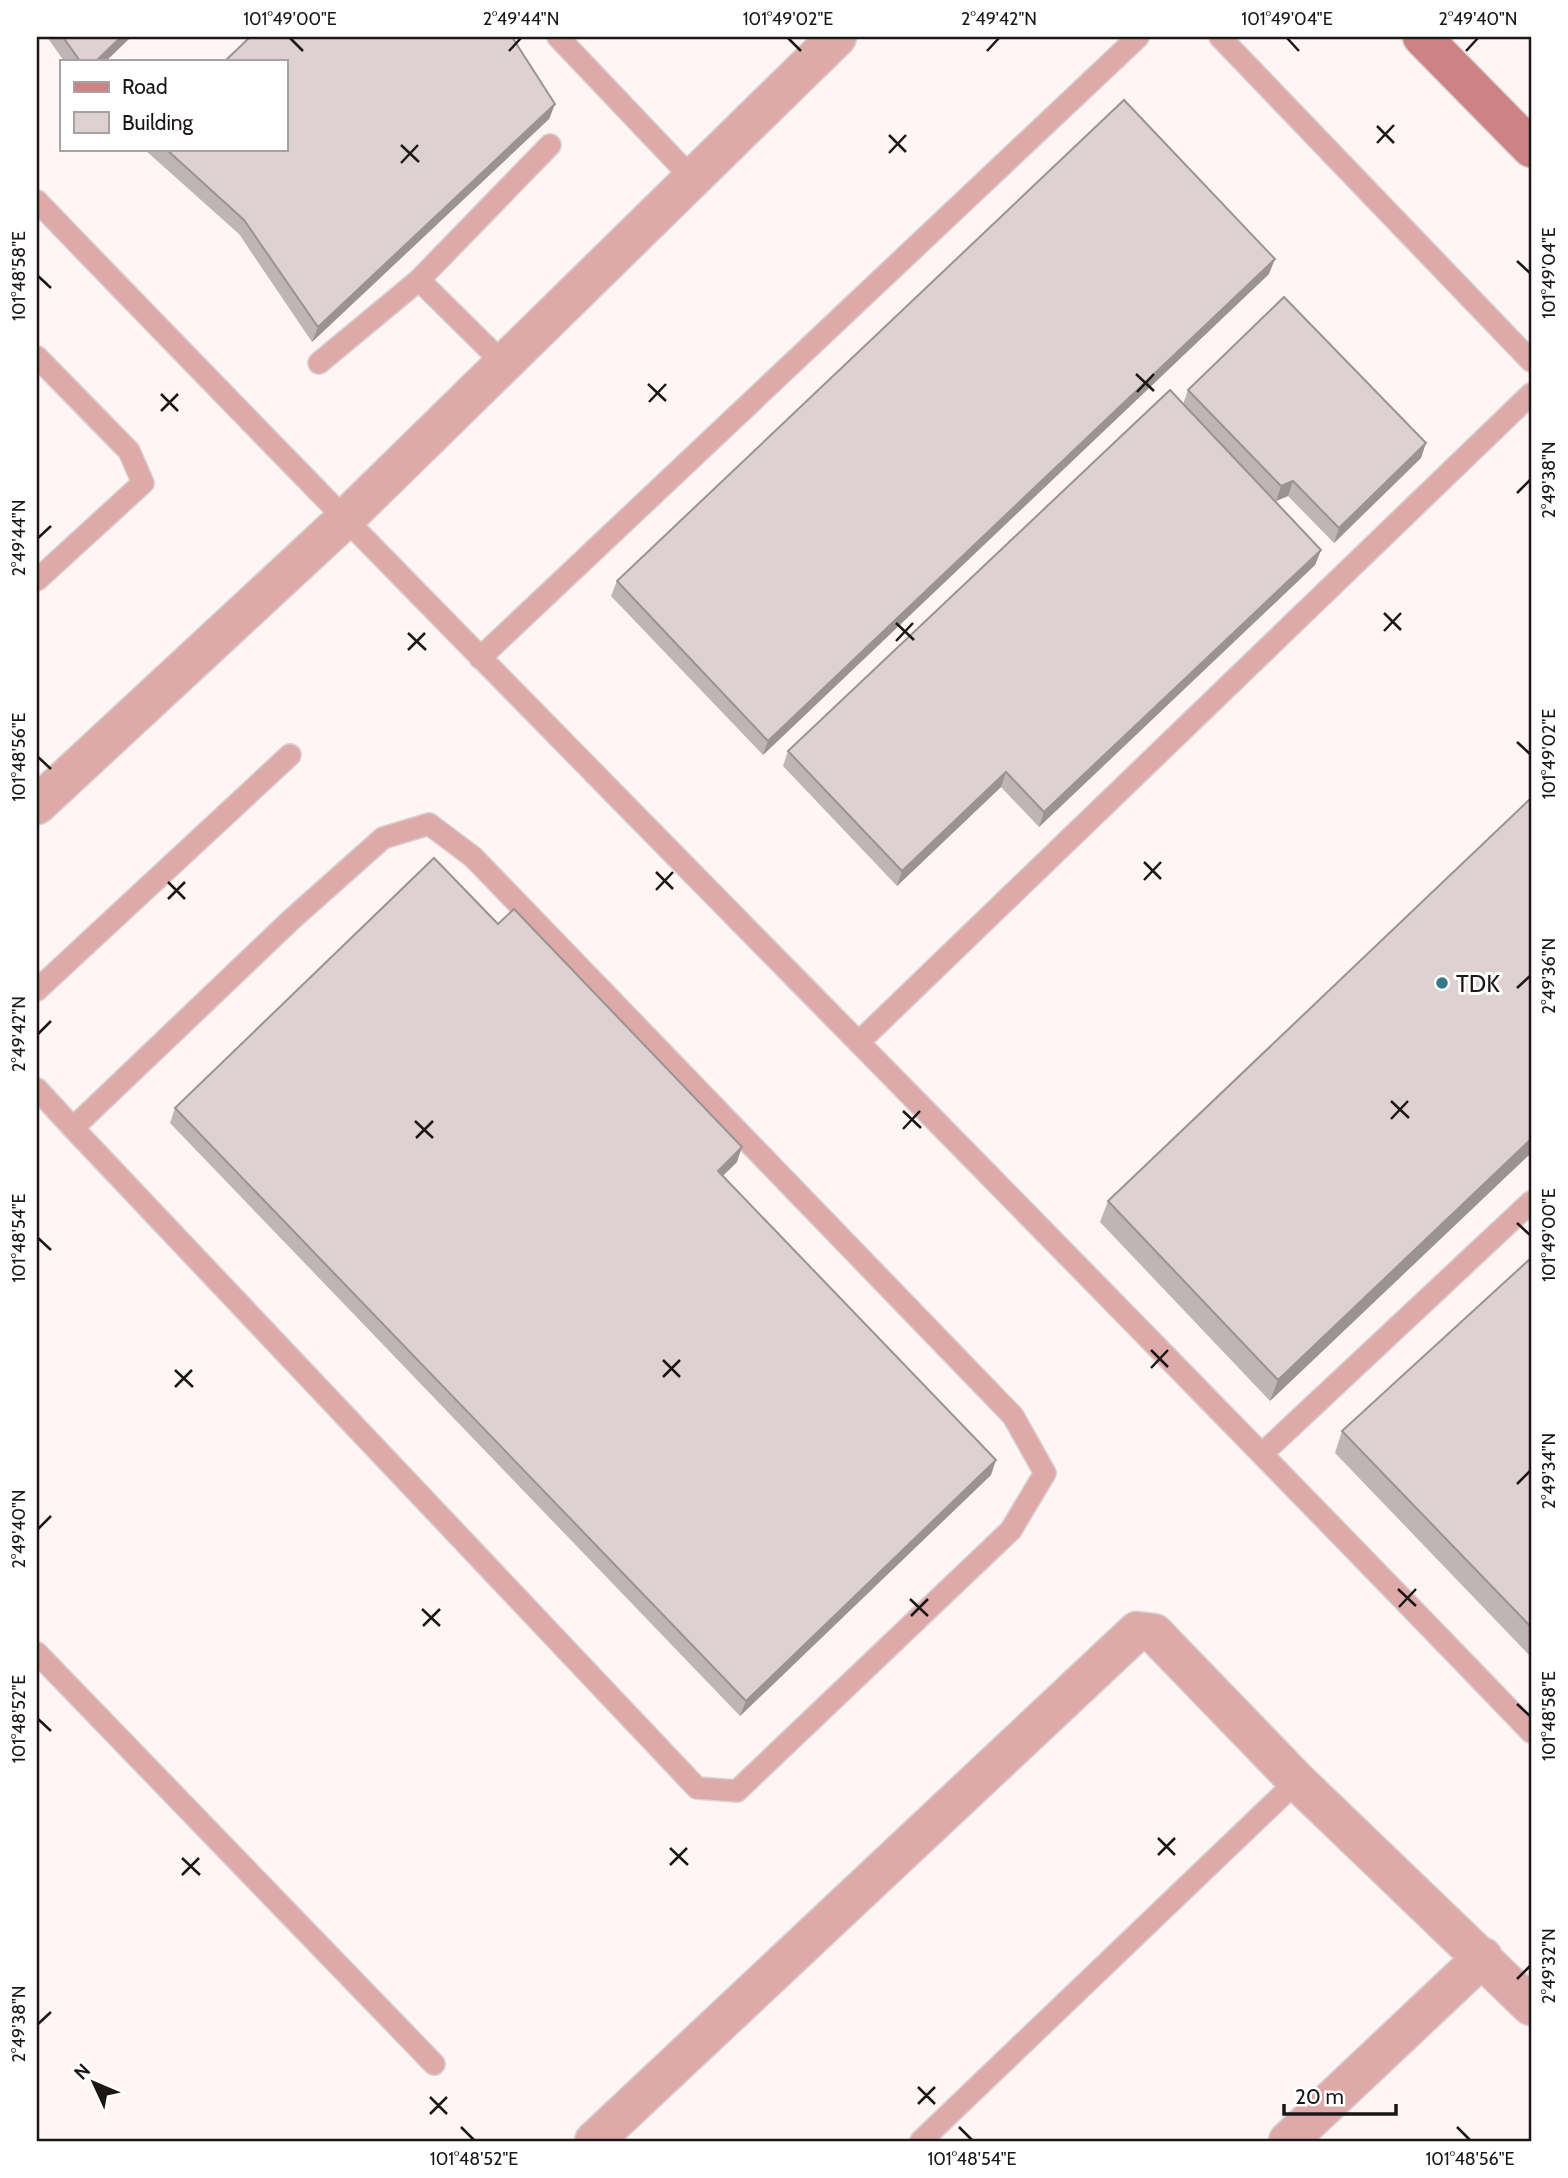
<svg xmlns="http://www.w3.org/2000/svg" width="1568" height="2178" font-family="Cabin,sans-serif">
	<rect width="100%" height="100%" fill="#fef5f4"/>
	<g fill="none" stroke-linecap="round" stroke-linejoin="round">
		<g stroke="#dad1d1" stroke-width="24">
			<path id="lane" d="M558,37L691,177
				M1220,37L1531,361
				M37,201C531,715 1037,1218 1531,1732
				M419,280L503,363
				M37,357L129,451L143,483L37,580
				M319,363L419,280L550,145
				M480,658L1138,37
				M37,990L290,755
				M859,1042L1531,394
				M37,1089L73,1128L697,1788L737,1791L1011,1530L1045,1473L1013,1416L473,857L429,824L383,838L292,919L73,1128
				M1263,1453L1531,1202
				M37,1653L434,2064
				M921,2141L1297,1781"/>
		</g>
		<g stroke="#dad1d1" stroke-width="41">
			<path id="street" d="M37,805L344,520L837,37
				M594,2141L1137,1631L1154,1633L1297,1781L1531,2006
				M1288,2141L1483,1957"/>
		</g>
		<g stroke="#dad1d1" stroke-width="41">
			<path id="secondary" d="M1422,37L1531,148"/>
		</g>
		<use href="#lane" stroke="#ddaaa9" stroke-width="21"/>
		<use href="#street" stroke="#ddaaa9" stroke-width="38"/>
		<use href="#secondary" stroke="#cd8383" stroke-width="38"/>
	</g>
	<path fill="#beb5b4" d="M47,37H131L106,61H64Z
		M555,104L549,119L312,342L239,234L145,150V149H285Z
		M1269,274L763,755L611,596L617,581Z
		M1188,390L1421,458L1334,543L1288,496L1276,501L1201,423L1321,550L1315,565L1039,827L1001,787L897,886L783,766L788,751L1183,404Z
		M1531,798V1153L1270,1401L1100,1222L1108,1201Z
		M498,924L737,1162L723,1176L991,1475L740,1716L170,1123L175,1108Z
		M1531,1258V1657L1335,1453L1342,1431Z"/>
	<path fill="#9b9392" d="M121,37H131L106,61H96Z
		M555,104L549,119L312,342L318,327Z
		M1275,259L1269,274L763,755L768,741Z
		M1426,443L1421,458L1334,543L1339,528Z
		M1293,481L1288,496L1276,501L1281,486Z
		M1321,550L1315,565L1039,827L1044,812Z
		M1006,772L1001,787L897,886L902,871Z
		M1531,1139V1153L1270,1401L1278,1380Z
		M742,1147L737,1162L713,1185L718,1171Z
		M996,1460L991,1475L740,1716L746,1701Z"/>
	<path fill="#ddd2d1" stroke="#9b9392" stroke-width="2" d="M63,37H121L96,61H80Z
		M250,37H512L555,104L318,327L244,220L166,149H285V61H225Z
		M1124,100L1275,259L768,741L617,581Z
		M1284,297L1426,443L1339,528L1293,481L1281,486L1188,390Z
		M1170,390L1321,550L1044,812L1006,772L902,871L788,751Z
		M1531,798V1139L1278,1380L1108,1201Z
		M434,858L498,924L514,909L742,1147L718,1171L996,1460L746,1701L175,1108Z
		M1531,1258V1627L1342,1431Z"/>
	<path fill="none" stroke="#1b1717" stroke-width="2.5" d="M290,38L303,51M788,38L801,51M1287,38L1299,51M509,51L521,38M987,51L999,38M1466,51L1478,38M1377,126L1394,143M889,135L906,152M1377,143L1394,125M401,145L419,162M889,153L906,135M401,163L418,145M1517,261L1530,273M38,276L51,288M1136,374L1154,391M648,384L666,401M1137,392L1154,374M161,394L178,411M649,402L666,384M161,411L178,394M1517,493L1530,480M38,538L51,526M1384,613L1401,630M896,623L914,640M1384,631L1401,613M408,633L426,650M896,641L913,623M408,650L425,633M1517,742L1530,754M38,757L51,769M1144,862L1161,879M656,872L673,889M1144,880L1161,862M168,882L185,899M656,890L673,872M168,899L185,882M1517,988L1530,976M38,1034L51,1021M1391,1101L1409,1118M903,1111L921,1128M1391,1119L1408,1101M415,1121L433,1138M903,1129L920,1111M416,1138L433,1121M1517,1223L1530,1235M38,1238L51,1250M1151,1350L1168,1367M663,1360L680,1377M1151,1368L1168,1350M175,1370L193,1387M663,1377L680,1360M175,1387L192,1370M1517,1484L1530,1471M38,1529L51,1516M1398,1589L1416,1606M910,1599L928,1616M1399,1607L1416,1589M422,1609L440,1626M911,1616L928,1599M423,1626L440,1609M1517,1704L1530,1716M38,1719L51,1731M1158,1838L1175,1855M670,1848L688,1865M1158,1855L1175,1838M182,1858L200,1875M670,1865L687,1848M182,1875L199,1858M1517,1979L1530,1966M38,2024L51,2012M918,2087L935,2104M430,2097L447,2114M918,2104L935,2087M430,2114L447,2097M461,2127L474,2140M959,2127L972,2140M1457,2127L1470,2140"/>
	<circle fill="#357988" stroke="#fff" stroke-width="2.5" cx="1442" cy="983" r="7"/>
	<g text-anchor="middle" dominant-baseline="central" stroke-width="6" stroke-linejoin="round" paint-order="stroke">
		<g font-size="24" fill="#1b1717" stroke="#fff" text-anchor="start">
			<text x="1456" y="983">TDK</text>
		</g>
	</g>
	<rect width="1568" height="2178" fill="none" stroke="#ffffff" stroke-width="77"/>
	<rect x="60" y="60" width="228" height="91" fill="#ffffff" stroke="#a4a2a2" stroke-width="2"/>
	<rect x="74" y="82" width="35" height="10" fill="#cd8383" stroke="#a4a2a2" stroke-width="2"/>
	<text x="122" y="94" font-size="21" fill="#1b1717">Road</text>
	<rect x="74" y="112" width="35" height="21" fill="#ddd2d1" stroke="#a4a2a2" stroke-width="2"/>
	<text x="122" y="130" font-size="21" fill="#1b1717">Building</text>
	<g transform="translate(94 2083) rotate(314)" stroke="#ffffff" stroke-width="5" paint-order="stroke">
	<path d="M0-5L12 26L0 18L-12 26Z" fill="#1b1717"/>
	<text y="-10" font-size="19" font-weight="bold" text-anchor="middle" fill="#1b1717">N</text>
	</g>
	<path d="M1284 2104v10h112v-10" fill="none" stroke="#1b1717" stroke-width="3.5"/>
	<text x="1295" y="2104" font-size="21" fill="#1b1717" stroke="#ffffff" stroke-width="5" paint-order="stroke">20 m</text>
	<rect x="38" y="38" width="1492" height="2102" fill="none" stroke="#1b1717" stroke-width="2.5"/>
	<g font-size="18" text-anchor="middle" fill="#1b1717">
		<text x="290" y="25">101°49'00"E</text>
		<text x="521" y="25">2°49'44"N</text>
		<text x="788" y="25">101°49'02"E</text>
		<text x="999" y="25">2°49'42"N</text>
		<text x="1287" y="25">101°49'04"E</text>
		<text x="1478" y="25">2°49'40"N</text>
		<text transform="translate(1549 273) rotate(-90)" y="6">101°49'04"E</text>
		<text transform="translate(19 276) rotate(-90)" y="6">101°48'58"E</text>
		<text transform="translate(1549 480) rotate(-90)" y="6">2°49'38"N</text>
		<text transform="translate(19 538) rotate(-90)" y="6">2°49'44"N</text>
		<text transform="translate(1549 754) rotate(-90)" y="6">101°49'02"E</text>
		<text transform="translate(19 757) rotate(-90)" y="6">101°48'56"E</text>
		<text transform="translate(1549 976) rotate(-90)" y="6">2°49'36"N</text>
		<text transform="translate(19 1034) rotate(-90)" y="6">2°49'42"N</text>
		<text transform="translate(1549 1235) rotate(-90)" y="6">101°49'00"E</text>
		<text transform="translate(19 1238) rotate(-90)" y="6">101°48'54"E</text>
		<text transform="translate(1549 1471) rotate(-90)" y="6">2°49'34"N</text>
		<text transform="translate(19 1529) rotate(-90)" y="6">2°49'40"N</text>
		<text transform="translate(1549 1716) rotate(-90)" y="6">101°48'58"E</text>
		<text transform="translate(19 1719) rotate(-90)" y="6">101°48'52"E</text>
		<text transform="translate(1549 1966) rotate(-90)" y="6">2°49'32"N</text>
		<text transform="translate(19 2024) rotate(-90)" y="6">2°49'38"N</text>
		<text x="474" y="2165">101°48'52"E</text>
		<text x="972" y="2165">101°48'54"E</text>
		<text x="1470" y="2165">101°48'56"E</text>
	</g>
</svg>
